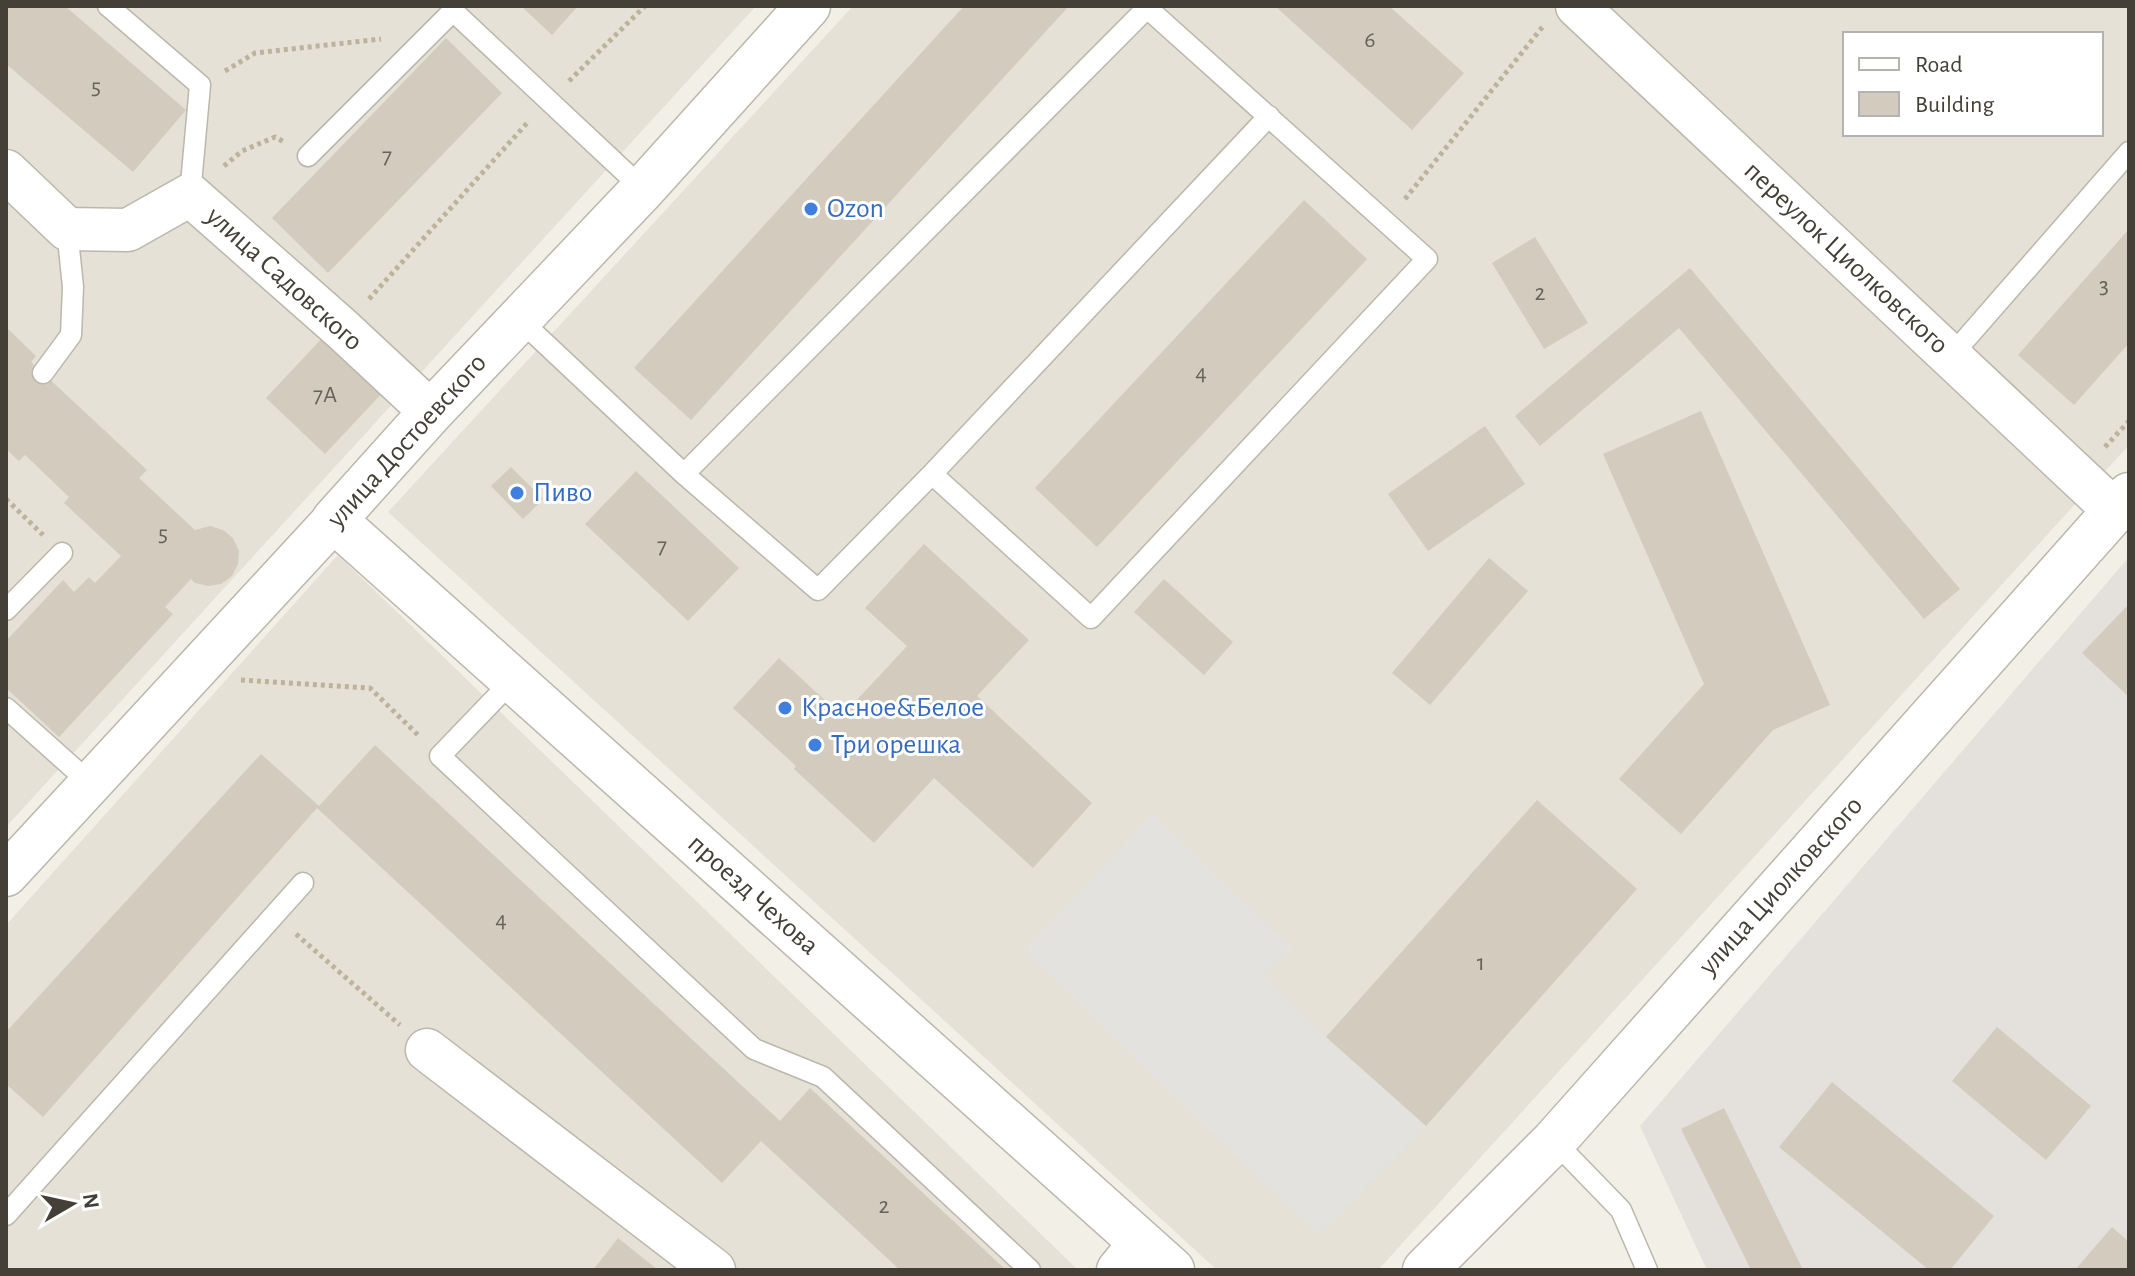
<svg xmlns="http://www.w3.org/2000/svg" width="2135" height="1276" font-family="'Alegreya Sans',sans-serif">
	<rect width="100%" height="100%" fill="#f2efe7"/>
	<path fill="#e5e1d6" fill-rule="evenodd" d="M6,6H756L6,827Z
		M853,6H2129V445L1378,1270H1217L388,512ZM1845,34H2101V134H1845Z
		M338,555L1078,1270H6V925Z"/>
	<path fill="#e4e1dc" d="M2129,557V1270H1707L1640,1126Z"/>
	<path fill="#e3e2df" d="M1152,814L1293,948L1265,976L1326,1037L1426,1126L1318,1235L1024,951Z"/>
	<path fill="#d2cbbe" d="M6,6H65L186,110L133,172L6,64Z
		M521,6H578L552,35Z
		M964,6H1069L691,420L634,368Z
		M1275,6H1389L1464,73L1412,130Z
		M446,38L502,93L328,273L272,218Z
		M1304,200L1367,259L1097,547L1035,488Z
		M2129,229V343L2074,405L2018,355Z
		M1535,237L1588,323L1544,349L1492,263Z
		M1690,268L1960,589L1924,619L1679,328L1540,446L1515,416Z
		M6,327L36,356L31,362L147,470L139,478L195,530L210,526L223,530L233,538L239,551L238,564L232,576L221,584L208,586L195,583L191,579L165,607L173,614L59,737L6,688V662L8,659L6,657V641L63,580L74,592L89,577L95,583L121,556L64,503L69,497L25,455L19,461L6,449Z
		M325,335L384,391L325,454L266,398Z
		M1701,411L1830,705L1773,730L1681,834L1619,779L1704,684L1603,454Z
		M1485,426L1525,484L1428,551L1388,494Z
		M511,467L543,499L523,519L491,486Z
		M636,471L739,568L688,621L585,524Z
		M924,544L1029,640L977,696L1092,803L1033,868L934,778L874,843L794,769L796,766L733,708L779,658L842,716L907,646L865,608Z
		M1489,558L1528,591L1430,705L1392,673Z
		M1164,579L1233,642L1204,675L1134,612Z
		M2129,604V697L2082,653Z
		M375,745L780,1121L810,1088L1006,1270H900L761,1141L722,1183L317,808L43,1117L6,1084V1032L261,754L319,806Z
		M1537,800L1637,889L1426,1126L1326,1037Z
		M1997,1027L2091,1106L2046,1160L1952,1081Z
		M1832,1082L1994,1216L1950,1270H1929L1779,1147Z
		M1724,1108L1803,1270H1751L1681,1129Z
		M2112,1227L2129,1242V1270H2075Z
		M618,1238L658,1270H593Z"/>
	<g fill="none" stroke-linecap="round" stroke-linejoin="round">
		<g stroke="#bcb7ab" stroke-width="23">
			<path id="service" d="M108,6L200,85L190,195
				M308,156L453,11L643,189
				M519,319L684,474L818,590L932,474L1269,116
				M1951,356L2129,152
				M43,373L71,335L73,287L67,229
				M684,474L1147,8
				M932,474L1091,618L1427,259L1145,6
				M6,610L62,553
				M512,681L440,756L754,1049L823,1077L1030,1270
				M6,708L90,783
				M1554,1141L1621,1210L1647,1270
				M6,1215L303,883"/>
		</g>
		<g stroke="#bcb7ab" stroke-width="45">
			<path id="minor" d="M1577,6L2115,511
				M6,171L67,229L128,230L190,195L342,329L431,412
				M6,875L334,520
				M427,1050L714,1270
				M1118,1270L1141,1242"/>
		</g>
		<g stroke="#bcb7ab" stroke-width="47">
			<path id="tertiary" d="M808,6L643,189L431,412L334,520L1172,1270
				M1425,1270L1554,1141L2129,495"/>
		</g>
		<path stroke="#bdb39d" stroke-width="5" stroke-dasharray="4 4" stroke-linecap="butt" d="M225,71L255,53L381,39
			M569,81L645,6
			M224,166L242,151L275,137L284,142
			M1405,199L1544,25
			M369,299L528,122
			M2105,447L2129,421
			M6,499L43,535
			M241,680L370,688L419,736
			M296,934L400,1025"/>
		<use href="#service" stroke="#fff" stroke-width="20"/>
		<use href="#minor" stroke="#fff" stroke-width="42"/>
		<use href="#tertiary" stroke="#fff" stroke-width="44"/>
	</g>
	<g fill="#3f7fe0" stroke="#fff" stroke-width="3">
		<circle cx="811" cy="209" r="8"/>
		<circle cx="517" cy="493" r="8"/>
		<circle cx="785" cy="708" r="8"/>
		<circle cx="815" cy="745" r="8"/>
	</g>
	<g text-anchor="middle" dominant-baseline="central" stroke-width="6" stroke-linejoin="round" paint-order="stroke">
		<g font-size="24" fill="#686359">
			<text x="1370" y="40">6</text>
			<text x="96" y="87">5</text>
			<text x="387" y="156">7</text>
			<text x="2104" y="286">3</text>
			<text x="1540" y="293">2</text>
			<text x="1201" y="373">4</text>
			<text x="325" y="395">7А</text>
			<text x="163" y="534">5</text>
			<text x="662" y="546">7</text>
			<text x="501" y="920">4</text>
			<text x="1481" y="963">1</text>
			<text x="884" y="1206">2</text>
		</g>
		<g font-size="28" fill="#366cbe" stroke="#fff" text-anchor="start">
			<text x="827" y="209">Ozon</text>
			<text x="533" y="493">Пиво</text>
			<text x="801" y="708">Красное&amp;Белое</text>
			<text x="831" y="745">Три орешка</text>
		</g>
		<g font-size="28" fill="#444037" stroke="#fff">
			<text transform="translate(1846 258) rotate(43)">переулок Циолковского</text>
			<text transform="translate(284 279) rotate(42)">улица Садовского</text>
			<text transform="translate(407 441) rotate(-48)">улица Достоевского</text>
			<text transform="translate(1781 886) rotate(-48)">улица Циолковского</text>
			<text transform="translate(753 895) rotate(42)">проезд Чехова</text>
		</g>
	</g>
	<rect width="2135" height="1276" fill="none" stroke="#444037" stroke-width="16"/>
	<rect x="1843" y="32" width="260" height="104" fill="#ffffff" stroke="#b4b3af" stroke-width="2"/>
	<rect x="1859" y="58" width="40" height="12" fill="#ffffff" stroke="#b4b3af" stroke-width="2"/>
	<text x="1915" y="72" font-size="24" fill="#444037">Road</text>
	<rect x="1859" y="92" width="40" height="24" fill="#d2cbbe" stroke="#b4b3af" stroke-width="2"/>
	<text x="1915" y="112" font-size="24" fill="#444037">Building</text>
	<g transform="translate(72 1204) rotate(81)" stroke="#ffffff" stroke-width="6" paint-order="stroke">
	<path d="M0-6L14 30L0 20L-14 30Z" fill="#444037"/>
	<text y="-12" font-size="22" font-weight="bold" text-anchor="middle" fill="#444037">N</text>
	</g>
</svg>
